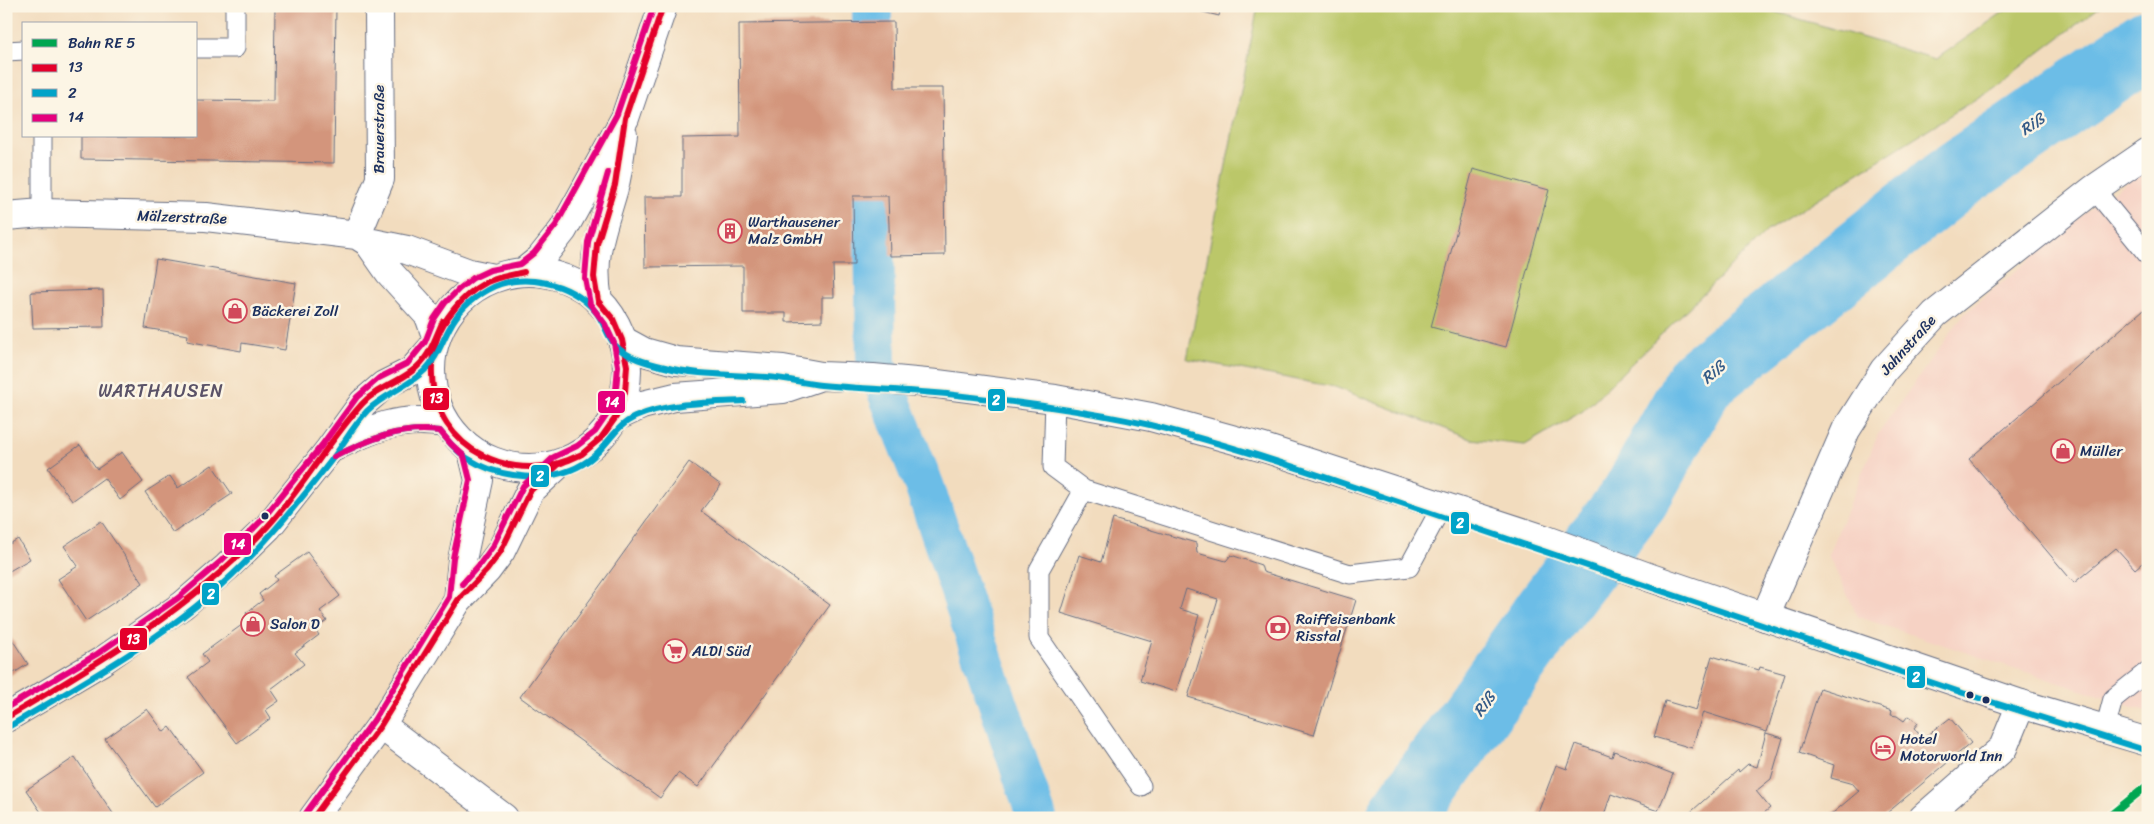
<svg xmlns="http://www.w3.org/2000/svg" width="2154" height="824" font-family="Sriracha,sans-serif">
	<rect width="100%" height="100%" fill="#fcf5e5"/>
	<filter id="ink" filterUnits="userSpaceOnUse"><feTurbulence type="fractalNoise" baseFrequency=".02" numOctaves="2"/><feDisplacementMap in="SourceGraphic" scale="10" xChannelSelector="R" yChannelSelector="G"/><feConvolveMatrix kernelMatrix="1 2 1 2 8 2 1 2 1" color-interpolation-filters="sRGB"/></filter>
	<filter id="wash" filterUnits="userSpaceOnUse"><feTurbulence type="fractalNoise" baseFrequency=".0096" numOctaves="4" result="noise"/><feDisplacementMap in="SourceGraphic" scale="20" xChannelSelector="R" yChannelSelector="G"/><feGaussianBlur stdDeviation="1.12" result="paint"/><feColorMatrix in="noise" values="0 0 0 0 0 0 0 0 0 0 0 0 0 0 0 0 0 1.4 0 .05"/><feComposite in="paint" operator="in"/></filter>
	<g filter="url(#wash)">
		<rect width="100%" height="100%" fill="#f2dcbe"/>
		<path fill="#f6d2c4" d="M2148,168V712L1858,617L1828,555L1879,432L1964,314L2093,206Z"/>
		<path fill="#bbc769" stroke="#6b7b64" d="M1258,6H1755L1936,59L2012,6H2101L1993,88L1767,231L1583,411L1525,445L1471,439L1335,387L1187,359Z"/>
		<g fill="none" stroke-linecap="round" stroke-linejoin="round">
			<path stroke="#6cbde7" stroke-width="40" d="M872,6V76
				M873,142L876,364L924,485L1037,818"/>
			<path stroke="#6cbde7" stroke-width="70" d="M1401,818L1551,608L1635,497L1700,381L1955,177L2148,44"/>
		</g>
		<g id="blocks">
			<path fill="#d3957c" d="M275,6H336L334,163L81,159V136H196V100L274,101Z
				M1200,6H1221L1219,16L1199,11Z
				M894,22L895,88H943L945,255L890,256L888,196H853L854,265H833L834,297H822V321L786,322V313H743V266L645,267L644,197H682V138L740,137L739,24Z
				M1473,169L1549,190L1506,347L1431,327Z
				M156,259L296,283L285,350L242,343L241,351L187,341L188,335L145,328Z
				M103,290L104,327L33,328L31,292Z
				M2143,310L2148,316V558L2135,569L2116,548L2074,583L1969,459Z
				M80,445L97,469L122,452L143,482L120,500L104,478L72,501L48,468Z
				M689,462L721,485L701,511L830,605L698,787L678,773L660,798L520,697Z
				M212,465L232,494L173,533L145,492L170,476L178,488Z
				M1113,519L1196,543L1197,553L1226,561L1231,555L1261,565L1263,572L1356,600L1314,735L1188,697L1218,599L1186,589L1180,609L1199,615L1176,692L1140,681L1152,641L1061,613L1079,555L1101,562Z
				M101,521L143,583L86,621L58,579L78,566L64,546Z
				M18,539L30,559L6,573V546Z
				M307,552L340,596L320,611L327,621L315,629L319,635L295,653L304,664L271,689L279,701L266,710L271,718L237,743L188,677L208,662L202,654L250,619L246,613L263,600L259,594L277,580L274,576Z
				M6,630L28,664L6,678Z
				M1712,656L1759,670L1760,667L1785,674L1767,732L1703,712L1692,748L1654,737L1665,701L1696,710Z
				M1820,688L1892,711L1891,715L1897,716L1904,721L1908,716L1918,723L1914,728L1923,739L1950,718L1971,743L1881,818H1827L1859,791L1853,784L1831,778L1834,765L1799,753Z
				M147,709L164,732L170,727L203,772L155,807L105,739Z
				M1766,733L1783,738L1771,779L1756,791L1770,808L1758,818H1684L1738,770L1739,772L1748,764L1757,767Z
				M1576,744L1612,757L1614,751L1673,774L1658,811L1611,794L1603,818H1536L1556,765L1567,769Z
				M75,757L116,818H45L26,790Z"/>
		</g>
	</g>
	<g filter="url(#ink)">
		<use href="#blocks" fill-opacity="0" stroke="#666c80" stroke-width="1"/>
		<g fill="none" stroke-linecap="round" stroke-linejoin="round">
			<g stroke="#666c80" stroke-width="21">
				<path id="service" d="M196,48H235V6
					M6,51L24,50
					M2094,189L2148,255
					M42,213V136
					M1055,399L1053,467L1084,490L1350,574L1409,567L1442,506
					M1084,490L1039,570V638L1141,786
					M2105,729L2113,699L2148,671"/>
			</g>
			<g stroke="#666c80" stroke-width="30">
				<path id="minor" d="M6,216L42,213L206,217L357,235L368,242L389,272L429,316L436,336
					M357,235L380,179L379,6
					M368,242L407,250L469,273L493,278
					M332,448C373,428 398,416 445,423
					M1765,617L1846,430L1884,370L1935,314L2094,189L2148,152
					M6,718L102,661L183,605L227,567L268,527L329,450L363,403L384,385L412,371L433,347
					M381,725L504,818
					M1923,818L2003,748L2021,704"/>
			</g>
			<g stroke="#666c80" stroke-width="30">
				<path id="secondary" d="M622,340L644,352L676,361L783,369L821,376L873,378L937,384L1055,399L1151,417L1264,448L1544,539L1651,578L2021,704L2148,742
					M616,417L642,405L675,397L783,389L818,377"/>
			</g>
			<g stroke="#666c80" stroke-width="30">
				<path id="primary" d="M431 370a98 98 0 1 1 196 0a98 98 0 1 1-196 0Z
					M524,272L540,259L563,230L625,118L663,6
					M598,301C590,254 602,231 614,188C619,170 620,152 623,134
					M458,600L462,560L479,480L472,451
					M313,818L381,725L458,600L487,570L501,551L530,491L559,464"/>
			</g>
			<use href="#service" stroke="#fff" stroke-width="19"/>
			<use href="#minor" stroke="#fff" stroke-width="28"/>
			<use href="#secondary" stroke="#fff" stroke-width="28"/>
			<use href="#primary" stroke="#fff" stroke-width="28"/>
			<g stroke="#fcf5e5" stroke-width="10">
				<path id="bus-1" d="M524,272C512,275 498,277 487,282C471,290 458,303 448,317C436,334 431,354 432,375C434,450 516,488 580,455
					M6,718C99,663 193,607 267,527C302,489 327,443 362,404C375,389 395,384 412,371C430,358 434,340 443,321
					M313,818L381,725L458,600L487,570L501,551L530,491L559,464L582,454L601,438L616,417L625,392L627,366L622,340L613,319L598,301L594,277L597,244L615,185L625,118L663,6"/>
			</g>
			<g stroke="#fcf5e5" stroke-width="10">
				<path id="bus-2" d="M334,457C369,439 400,426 440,431C448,441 456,451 467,458C502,480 554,485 589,460C607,447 615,426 635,417C669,402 707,403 743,401
					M10,726C96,675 186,626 254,553C281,524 306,493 330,462C343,445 353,426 367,411C384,394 408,387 425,370C437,358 441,344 449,329C457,313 471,299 487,290C521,271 570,282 595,311C604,321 606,335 615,345C627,358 648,363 665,367C698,376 733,374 767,377C785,378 803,383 821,385C863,389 905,390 947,394C1015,402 1084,410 1150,425C1219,442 1287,464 1354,487L1963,693L2145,750"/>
			</g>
			<g stroke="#fcf5e5" stroke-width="10">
				<path id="bus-3" d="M462,584L480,564L493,546L523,486L554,457L577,446L595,432L608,413L616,390L618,366L614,343L605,324L590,304L585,278L588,242L608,173
					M6,708L97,654L178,598L221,561L261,521L322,445L357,397L379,378L407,364L425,342L434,319L445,303L459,289L473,278L490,270L520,264L534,253L556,225L617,114L654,6
					M306,813L374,720L449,597L453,558L470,480L464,456L451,444L440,431C400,426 369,439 334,457"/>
			</g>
			<use href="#bus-1" stroke="#e4002b" stroke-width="6"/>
			<use href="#bus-2" stroke="#01a3c8" stroke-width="6"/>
			<use href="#bus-3" stroke="#e5007d" stroke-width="6"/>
			<g stroke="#fcf5e5" stroke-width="11">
				<path id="rail-1" d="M2107,818L2148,785"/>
			</g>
			<use href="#rail-1" stroke="#00a651" stroke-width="8"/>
		</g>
	</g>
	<defs>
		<g id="building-ring" transform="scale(1.25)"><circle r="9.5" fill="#fcf5e5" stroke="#d1495b" stroke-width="1.5"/><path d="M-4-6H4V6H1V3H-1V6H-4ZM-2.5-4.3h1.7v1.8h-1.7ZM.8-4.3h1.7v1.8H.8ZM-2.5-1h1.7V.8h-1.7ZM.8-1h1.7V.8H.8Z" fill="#d1495b"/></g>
		<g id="shop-ring" transform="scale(1.25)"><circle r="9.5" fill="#fcf5e5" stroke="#d1495b" stroke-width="1.5"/><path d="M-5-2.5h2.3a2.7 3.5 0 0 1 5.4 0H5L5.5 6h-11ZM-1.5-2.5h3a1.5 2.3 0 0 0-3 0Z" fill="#d1495b"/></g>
		<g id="bank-ring" transform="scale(1.25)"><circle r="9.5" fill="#fcf5e5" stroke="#d1495b" stroke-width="1.5"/><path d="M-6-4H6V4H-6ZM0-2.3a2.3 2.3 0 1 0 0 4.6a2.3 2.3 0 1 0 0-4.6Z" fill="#d1495b"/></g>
		<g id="supermarket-ring" transform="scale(1.25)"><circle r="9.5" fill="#fcf5e5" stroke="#d1495b" stroke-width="1.5"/><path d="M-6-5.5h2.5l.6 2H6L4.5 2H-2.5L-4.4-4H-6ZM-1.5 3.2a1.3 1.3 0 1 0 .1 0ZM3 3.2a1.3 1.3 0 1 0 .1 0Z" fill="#d1495b"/></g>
		<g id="hotel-ring" transform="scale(1.25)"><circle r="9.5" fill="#fcf5e5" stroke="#d1495b" stroke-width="1.5"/><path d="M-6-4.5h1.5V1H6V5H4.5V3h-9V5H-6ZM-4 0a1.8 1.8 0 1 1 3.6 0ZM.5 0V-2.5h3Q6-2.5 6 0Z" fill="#d1495b"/></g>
	</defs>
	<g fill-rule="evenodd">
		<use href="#building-ring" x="730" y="231"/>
		<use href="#shop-ring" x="235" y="311"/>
		<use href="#shop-ring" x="2063" y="451"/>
		<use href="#shop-ring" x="253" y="624"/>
		<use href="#bank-ring" x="1278" y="628"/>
		<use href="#supermarket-ring" x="675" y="651"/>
		<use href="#hotel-ring" x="1883" y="748"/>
	</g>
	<g fill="#1b2f5e" stroke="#fcf5e5" stroke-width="2">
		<circle cx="265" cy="516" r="4.5"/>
		<circle cx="1970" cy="695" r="4.5"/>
		<circle cx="1986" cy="700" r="4.5"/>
	</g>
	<g text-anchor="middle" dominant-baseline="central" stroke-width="5" stroke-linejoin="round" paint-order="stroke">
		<g font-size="15" fill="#1b2f5e" stroke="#fcf5e5">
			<text transform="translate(379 129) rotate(-90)">Brauerstraße</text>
			<text transform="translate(182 217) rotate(2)">Mälzerstraße</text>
			<text transform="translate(1908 345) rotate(-48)">Jahnstraße</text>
		</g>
		<g font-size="15" fill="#1b2f5e" stroke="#fcf5e5" text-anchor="start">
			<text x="748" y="222">Warthausener<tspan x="748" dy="17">Malz GmbH</tspan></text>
			<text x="252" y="311">Bäckerei Zoll</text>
			<text x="2080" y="451">Müller</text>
			<text x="1296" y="619">Raiffeisenbank<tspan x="1296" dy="17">Risstal</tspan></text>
			<text x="270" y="624">Salon D</text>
			<text x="692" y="651">ALDI Süd</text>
			<text x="1900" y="739">Hotel<tspan x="1900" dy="17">Motorworld Inn</tspan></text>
		</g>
		<g font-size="16" font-style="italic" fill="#335a87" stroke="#fcf5e5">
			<text transform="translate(2032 124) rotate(-35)">Riß</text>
			<text transform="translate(1713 372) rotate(-42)">Riß</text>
			<text transform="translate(1484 704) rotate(-54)">Riß</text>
		</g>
		<g font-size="18" letter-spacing="1" fill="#5b5368" stroke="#fcf5e5">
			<text x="161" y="391">WARTHAUSEN</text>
		</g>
	</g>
	<g stroke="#fcf5e5" stroke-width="2">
		<rect x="422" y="387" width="28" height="24" rx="5" fill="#e4002b"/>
		<rect x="987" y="388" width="19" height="24" rx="5" fill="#01a3c8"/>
		<rect x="597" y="390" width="29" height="24" rx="5" fill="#e5007d"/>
		<rect x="530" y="464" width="20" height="24" rx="5" fill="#01a3c8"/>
		<rect x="1450" y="511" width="20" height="24" rx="5" fill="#01a3c8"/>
		<rect x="223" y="532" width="29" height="24" rx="5" fill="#e5007d"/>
		<rect x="201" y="582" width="19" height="24" rx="5" fill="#01a3c8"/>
		<rect x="119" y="627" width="29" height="24" rx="5" fill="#e4002b"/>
		<rect x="1906" y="665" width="20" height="24" rx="5" fill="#01a3c8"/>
	</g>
	<g font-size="14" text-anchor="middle" font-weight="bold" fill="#fff">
		<text x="436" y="403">13</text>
		<text x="996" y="405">2</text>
		<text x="612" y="407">14</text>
		<text x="540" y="481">2</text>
		<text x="1460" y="528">2</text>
		<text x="238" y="549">14</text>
		<text x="211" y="599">2</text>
		<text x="133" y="644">13</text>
		<text x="1916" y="682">2</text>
	</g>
	<rect width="2154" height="824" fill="none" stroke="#fcf5e5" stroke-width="25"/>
	<rect x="22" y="22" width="175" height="115" fill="#fcf5e5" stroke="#a2a6af"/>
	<rect x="32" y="39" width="25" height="8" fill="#00a651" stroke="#a2a6af"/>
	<text x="68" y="48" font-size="15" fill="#1b2f5e">Bahn RE 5</text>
	<rect x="32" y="64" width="25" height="8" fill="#e4002b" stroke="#a2a6af"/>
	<text x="68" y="72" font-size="15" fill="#1b2f5e">13</text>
	<rect x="32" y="89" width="25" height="8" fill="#01a3c8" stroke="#a2a6af"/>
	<text x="68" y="98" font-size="15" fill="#1b2f5e">2</text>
	<rect x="32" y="114" width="25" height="8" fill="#e5007d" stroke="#a2a6af"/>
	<text x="68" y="122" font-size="15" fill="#1b2f5e">14</text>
</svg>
